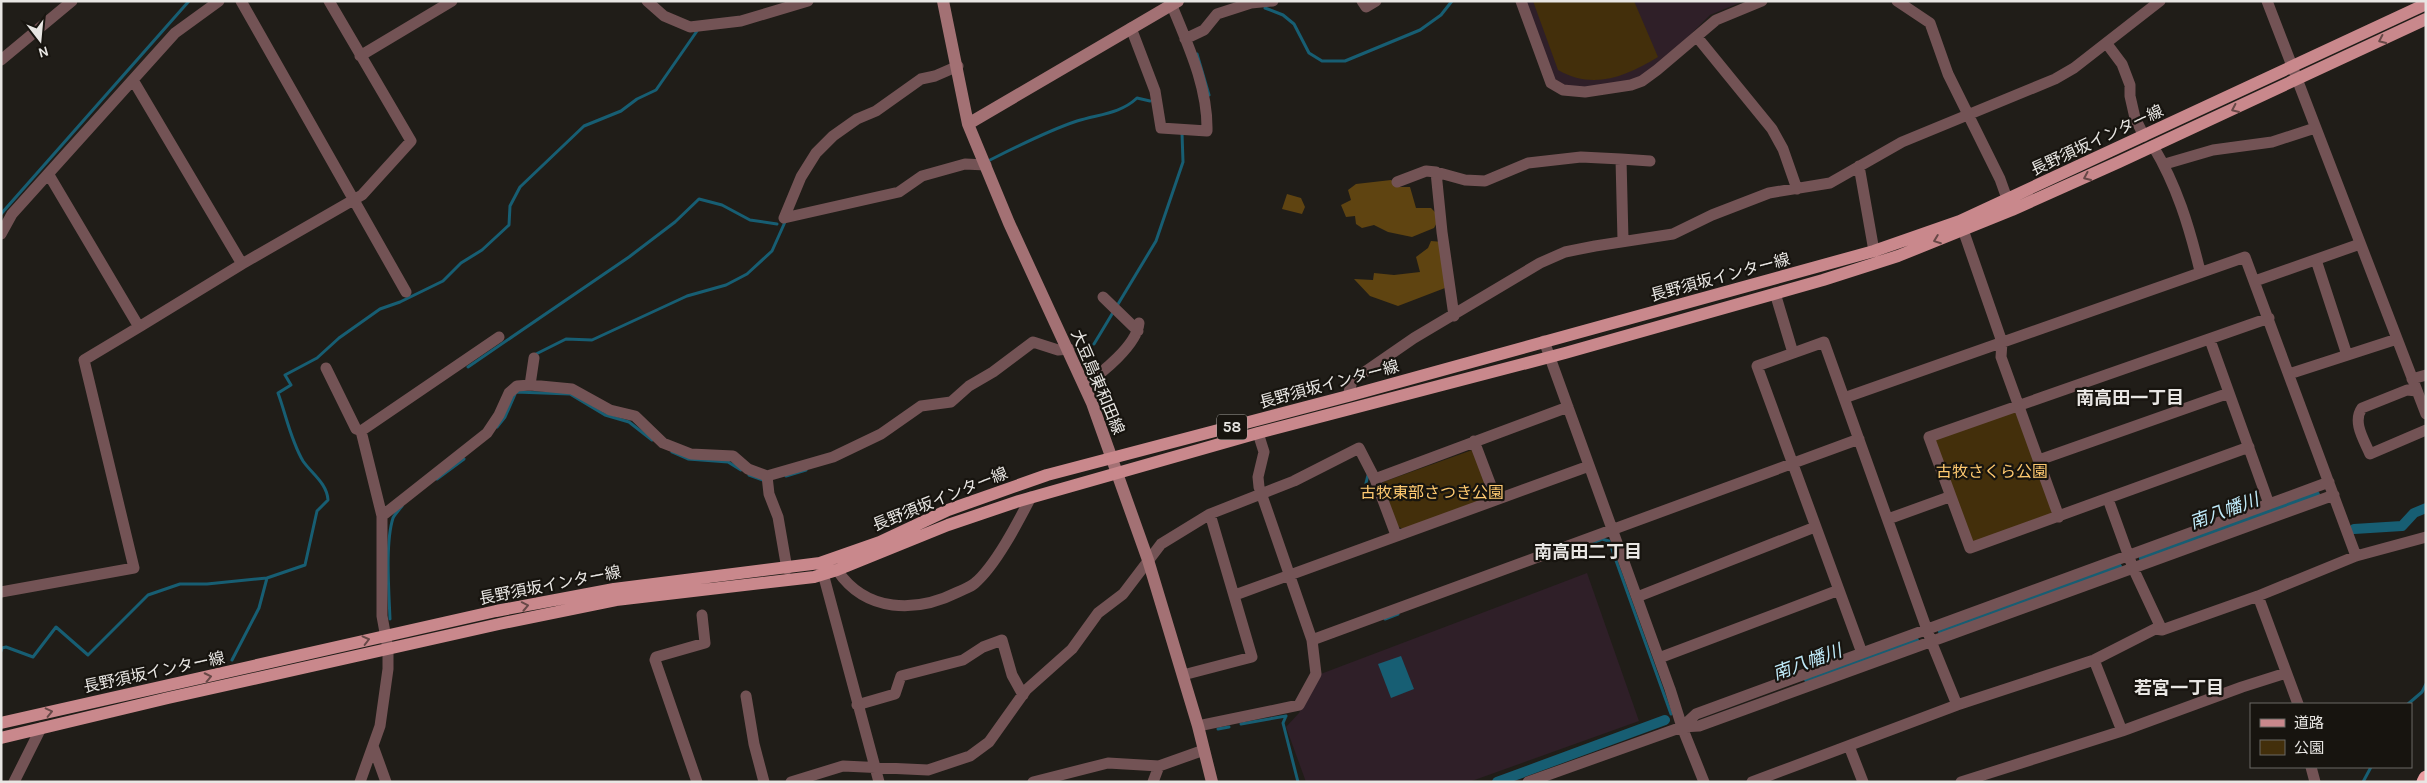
<svg xmlns="http://www.w3.org/2000/svg" width="2427" height="783" font-family="Karla,'Noto Sans JP',sans-serif">
	<rect width="100%" height="100%" fill="#201d18"/>
	<path fill="#2f1f28" d="M1525,1H1744L1710,15L1668,57L1637,79L1580,88L1563,87L1554,80Z
		M1587,573L1639,721L1469,782H1306L1286,727L1299,713L1318,675Z"/>
	<path fill="#432f0b" d="M1533,1H1634L1658,57C1625,77 1593,90 1558,70Z
		M2019,404L2059,517L1970,548L1929,437Z
		M1475,449L1490,493L1489,498L1403,529L1397,526L1383,482Z"/>
	<path fill="#5f4411" d="M1391,180L1400,187H1410L1416,208H1431L1440,217L1434,228L1412,237L1388,232L1374,225L1362,228L1356,224L1355,216L1346,217L1341,205L1351,200L1348,190L1356,184Z
		M1287,194L1301,198L1305,207L1302,214L1282,209Z
		M1431,241L1443,242L1445,288L1398,306L1370,296L1354,279L1373,280L1374,273L1394,275L1420,272L1416,257L1428,248Z"/>
	<path fill="#175e73" d="M1401,656L1414,689L1391,698L1378,664Z"/>
	<g fill="none" stroke-linecap="round" stroke-linejoin="round">
		<path stroke="#175e73" stroke-width="3" d="M1265,8L1283,15L1294,24L1309,53L1322,61H1345L1420,30L1441,15L1452,1
			M1197,54L1209,95
			M990,160C1018,146 1047,131 1077,121C1099,114 1120,114 1137,98L1150,101
			M1,214L189,1
			M1094,344L1156,241L1183,162L1182,133
			M534,355L566,339L592,340L687,296L726,285L747,274L772,251L785,222
			M468,367L629,257L675,222L699,199L722,205L750,220L777,224
			M497,427L505,417L516,392L570,394L605,415L629,422L652,440
			M672,452L688,459L728,462L741,470
			M749,475L763,480
			M786,476L806,470
			M437,479L464,459
			M1366,483L1368,475
			M1590,544L1602,539L1609,541L1671,714
			M390,619C389,593 385,543 393,518C395,514 399,510 402,506
			M1385,619L1398,614
			M1,651L2,648L6,647L33,657L56,627L88,655L148,595L180,584H207L267,578
			M232,660L259,608L267,578L305,565L317,511L328,500C327,483 311,473 303,461C291,441 286,415 278,393L291,385L285,375L317,358L339,338L380,309L400,302L443,281L461,263L482,250L509,225L510,206L520,187L584,126L621,111L637,99L656,90L697,31
			M2408,704L2422,692L2426,684
			M1286,716L1283,723L1298,782
			M1241,724L1286,716
			M1218,729L1229,727
			M2363,782L2371,767"/>
		<path stroke="#175e73" stroke-width="10" d="M2354,529L2402,526L2414,513L2426,508
			M2144,558L2315,495
			M1943,631L2117,567
			M1809,679L1914,641
			M1497,782L1665,720"/>
		<path stroke="#735355" stroke-width="11" d="M241,1L406,292
			M647,1L664,16L690,27L741,21L808,1
			M1362,1L1366,7L1376,1
			M1521,1L1551,83L1563,90L1585,92L1631,85L1642,81L1657,70L1716,20L1762,1
			M1897,1L1930,23L1948,74L2000,179L2010,207
			M2267,1L2426,414
			M1131,28L1155,91L1161,128L1207,131C1208,86 1187,43 1170,1
			M1697,37L1772,129L1783,149L1797,189
			M1185,39L1204,30L1217,14L1251,3L1273,1
			M2107,44L2122,64L2130,85V96L2135,118L2144,136
			M360,56L452,1
			M1,60L72,1
			M133,80L242,264
			M2153,146C2177,186 2189,226 2200,271
			M1621,159L1650,161
			M2165,164L2213,150L2272,142L2315,128
			M1859,166L1874,251
			M49,175L139,327L242,264L362,195L411,141L329,1
			M1397,182L1426,171L1436,172
			M784,218L801,177L816,153L833,136L857,119L876,111L921,79L935,76L958,66
			M784,218L899,192L922,176L965,164L986,165
			M1960,221L2002,342L2001,357L2059,517
			M1,234L12,214L175,33L219,1
			M2316,260L2347,355
			M2255,281L2360,244
			M1775,293L1793,353
			M1103,297L1138,331
			M1454,316L1442,232L1436,172L1465,180L1485,181L1528,163L1581,157L1621,159L1623,240
			M2210,340L2269,504
			M1544,341L1670,689L1682,727L1704,782
			M326,368L356,429L361,431L499,337
			M2289,374L2397,339
			M2412,379L2426,375
			M530,385L534,358
			M1084,385C1102,373 1137,345 1139,323
			M2417,391L2407,390L2362,408C2352,422 2364,440 2370,454L2426,430
			M1348,396L1352,381L1359,376L1414,338L1540,263L1565,252L1595,246L1673,234L1712,215L1769,193L1830,183L1902,142L2055,79L2074,68L2160,1
			M1844,398L2245,257L2356,556
			M1474,441L1496,499
			M2249,447L1970,548L1929,437L2269,318
			M2039,460L2229,393
			M1375,479L1568,407
			M2108,499L2133,568L2162,630
			M382,516L487,433L499,415L509,393L517,386L530,385L572,389L610,410L635,416L663,443L691,454L733,456L748,469L767,476
			M1888,519L1949,497
			M821,566L879,782
			M787,569L778,517L769,494L767,476L833,457L881,434L921,406L951,402L969,386L993,372L1033,342L1058,350L1069,349
			M837,570C866,613 916,613 958,592C964,589 971,587 975,583C996,565 1018,522 1031,497
			M1,592L134,568L84,360L139,327
			M1235,595L1589,466
			M2258,596L2298,704
			M1637,597L1815,527
			M1312,640L1859,439
			M1862,653L1757,366L1824,342L1931,641L1957,705
			M1659,658L1839,590
			M2094,660L2122,731
			M1183,675L1252,657L1210,514
			M746,696L754,744L764,782
			M857,705L895,694L901,676L963,660L983,647L1002,640L1012,675L1023,695
			M1198,726L1299,705L1316,674L1312,640L1259,487L1258,477L1264,452L1258,433
			M1682,727L1696,714L2329,482
			M373,746L386,782
			M1849,746L1863,782
			M2311,767L2315,782
			M14,782L41,728
			M360,782L380,726L388,669V649L382,616V516L361,431
			M697,782L655,660L656,657L705,643L702,615
			M791,782L843,766L928,770L970,756L989,742L1026,690L1072,649L1098,613L1123,594L1161,544L1210,514L1294,481L1359,448L1375,479L1396,535
			M1033,782L1108,763L1159,766L1204,750
			M1153,782L1159,766
			M1528,782L1682,727L1699,726L2334,495
			M1752,782L1957,705L2094,660L2155,629L2162,630L2258,596L2356,556L2426,537
			M1961,782L2122,731L2242,687L2286,673"/>
		<path stroke="#a37174" stroke-width="12" d="M943,1L968,124L1009,223L1092,403L1148,560L1198,726L1212,782
			M968,124L1178,1"/>
		<path stroke="#c9888c" stroke-width="12" d="M1,723L496,611L614,589L820,563L880,542L948,510L1047,475L1348,396L1874,251L1960,221L2426,4
			M1,738L168,698L499,624L616,600L814,577L837,570L948,525L1019,501L1258,433L1565,353L1823,280L1898,256L2012,210L2119,162L2426,19"/>
		<path stroke="#eb9da1" stroke-width="15" d="M2424,782L2426,778"/>
	</g>
	<defs><path id="oneway-chevron" d="M-2-3.5L2.5 0L-2 3.5" fill="none" stroke-width="1.6" stroke-linecap="round" stroke-linejoin="round" transform="scale(1.25)"/></defs>
	<g stroke="#674847">
		<use href="#oneway-chevron" transform="translate(2382 40) rotate(155)"/>
		<use href="#oneway-chevron" transform="translate(2235 109) rotate(155)"/>
		<use href="#oneway-chevron" transform="translate(2087 177) rotate(156)"/>
		<use href="#oneway-chevron" transform="translate(1937 240) rotate(159)"/>
		<use href="#oneway-chevron" transform="translate(525 606) rotate(-11)"/>
		<use href="#oneway-chevron" transform="translate(366 640) rotate(-14)"/>
		<use href="#oneway-chevron" transform="translate(208 677) rotate(-12)"/>
		<use href="#oneway-chevron" transform="translate(49 712) rotate(-13)"/>
	</g>
	<g text-anchor="middle" dominant-baseline="central" stroke-width="4.5" stroke-linejoin="round" paint-order="stroke">
		<rect fill="#17140f" stroke="#a9a7a3" stroke-width="1" x="1217" y="414.5" width="30" height="25" rx="4"/>
		<g font-size="15" font-weight="bold" fill="#e8e6e3">
			<text x="1232" y="427">58</text>
		</g>
		<g font-size="16" fill="#e8e6e3" stroke="#17140f">
			<text transform="translate(2097 140) rotate(-25)">長野須坂インター線</text>
			<text transform="translate(1720 277) rotate(-15)">長野須坂インター線</text>
			<text transform="translate(1098 382) rotate(67)">大豆島東和田線</text>
			<text transform="translate(1329 384) rotate(-15)">長野須坂インター線</text>
			<text transform="translate(940 499) rotate(-22)">長野須坂インター線</text>
			<text transform="translate(550 585) rotate(-11)">長野須坂インター線</text>
			<text transform="translate(154 672) rotate(-12)">長野須坂インター線</text>
		</g>
		<g font-size="16" fill="#fec970" stroke="#17140f">
			<text x="1992" y="471">古牧さくら公園</text>
			<text x="1432" y="492">古牧東部さつき公園</text>
		</g>
		<g font-size="18" font-weight="bold" fill="#e8e6e3" stroke="#17140f">
			<text x="2130" y="398">南高田一丁目</text>
			<text x="1588" y="552">南高田二丁目</text>
			<text x="2179" y="688">若宮一丁目</text>
		</g>
		<g font-size="18" font-style="italic" fill="#bfeaf9" stroke="#17140f">
			<text transform="translate(2224 511) rotate(-20)">南八幡川</text>
			<text transform="translate(1807 662) rotate(-20)">南八幡川</text>
		</g>
	</g>
	<rect width="2427" height="783" fill="none" stroke="#e8e6e3" stroke-width="5"/>
	<rect x="2250" y="703" width="162" height="65" fill="#17140f" stroke="#6b6864"/>
	<rect x="2260" y="719" width="25" height="8" fill="#c9888c" stroke="#6b6864"/>
	<text x="2294" y="728" font-size="15" fill="#e8e6e3">道路</text>
	<rect x="2260" y="740" width="25" height="15" fill="#432f0b" stroke="#6b6864"/>
	<text x="2294" y="753" font-size="15" fill="#e8e6e3">公園</text>
	<g transform="translate(40 40) rotate(164)" stroke="#17140f" stroke-width="4" paint-order="stroke">
	<path d="M0-4L9 19L0 12L-9 19Z" fill="#e8e6e3"/>
	<text y="-8" font-size="14" font-weight="bold" text-anchor="middle" fill="#e8e6e3">N</text>
	</g>
</svg>
